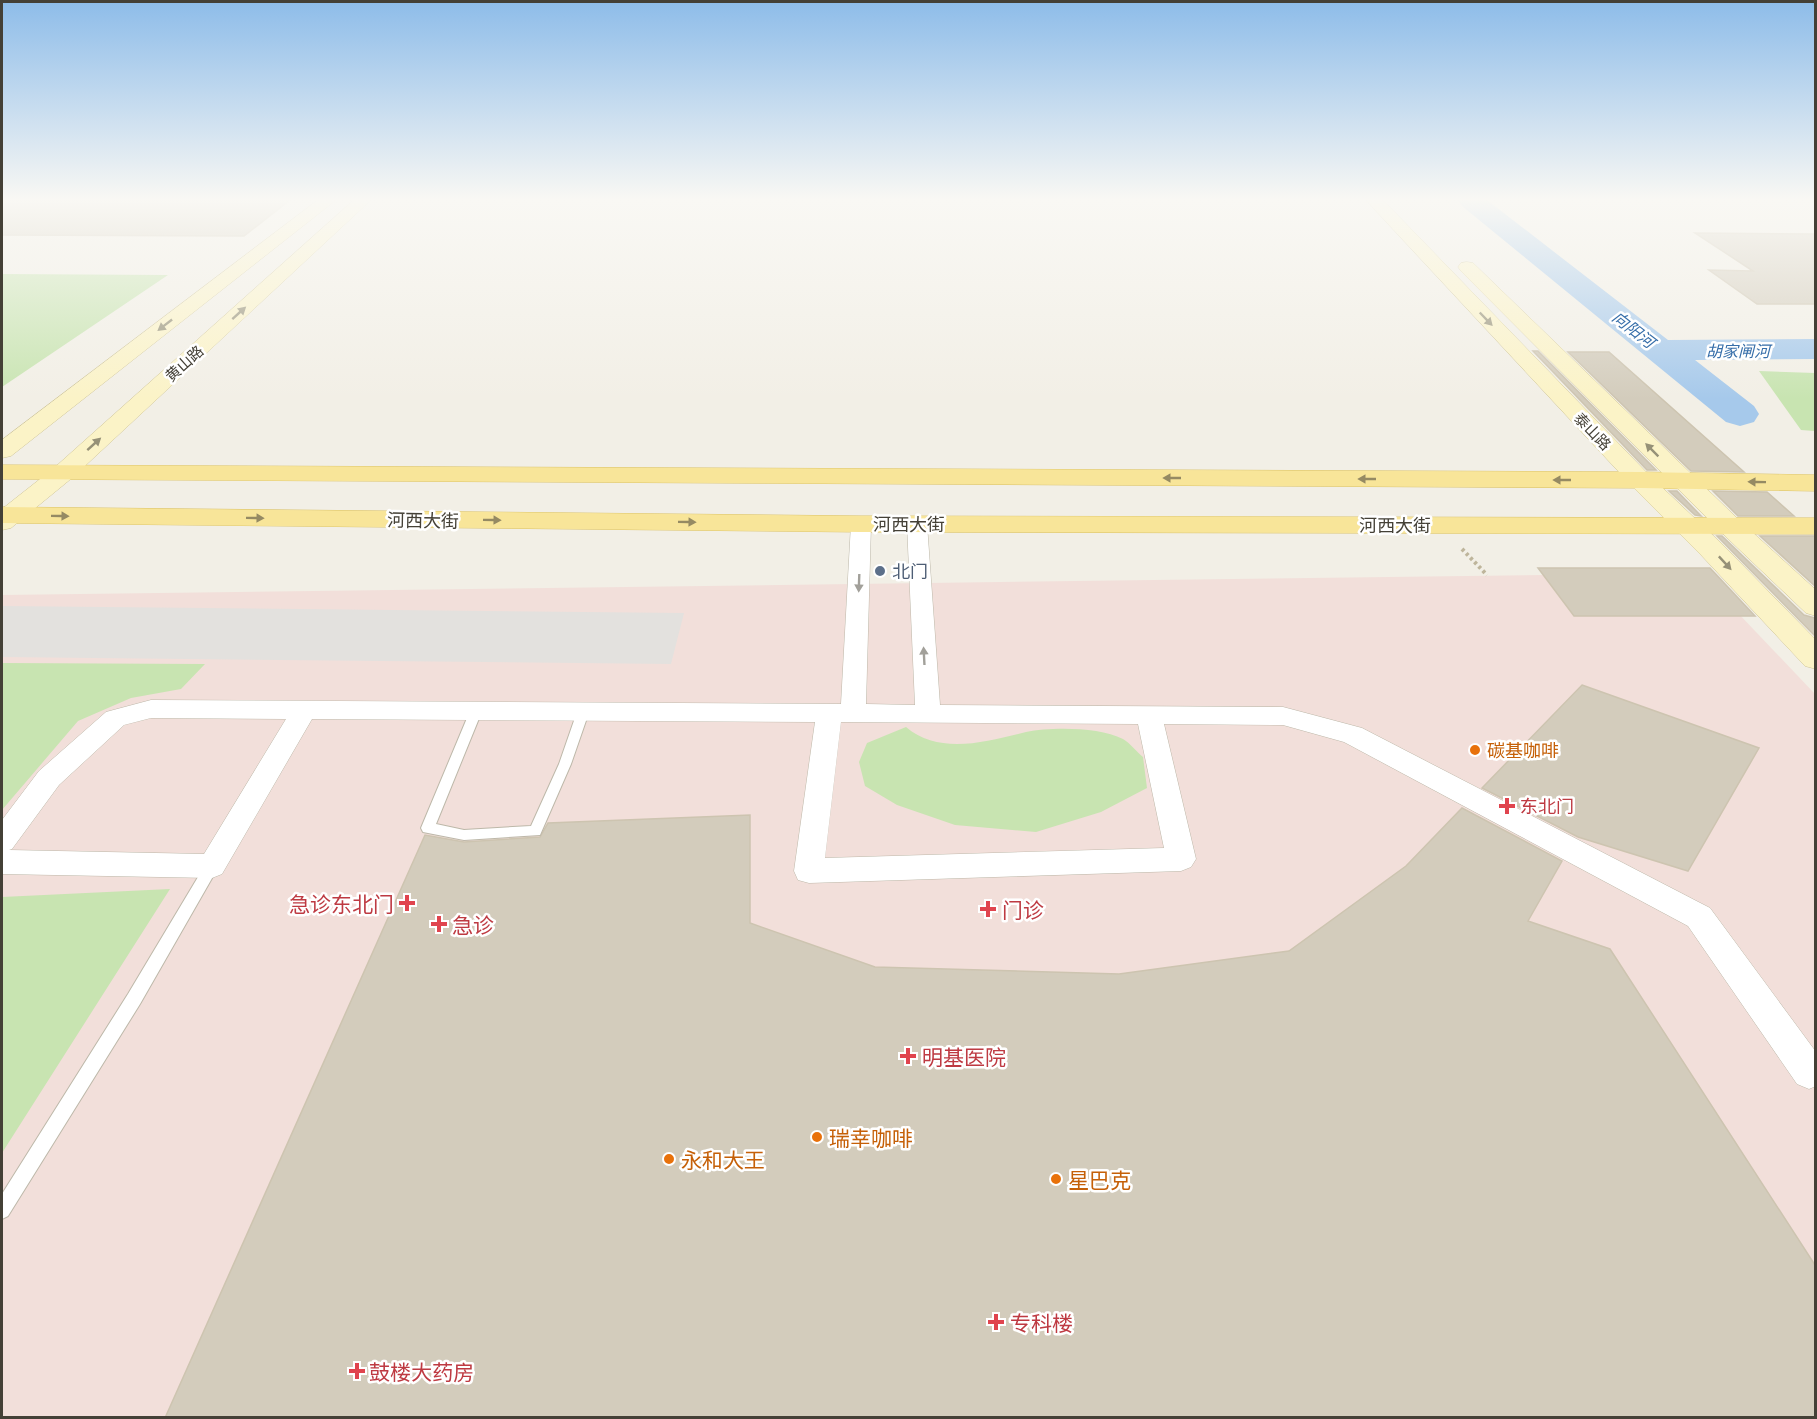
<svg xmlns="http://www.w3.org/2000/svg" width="1817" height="1419" font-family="Barlow,'Noto Sans SC',sans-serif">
	<rect width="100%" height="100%" fill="#f2efe6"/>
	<path fill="#f2dfda" d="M1700,573L1815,694V1417H2V595Z"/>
	<path fill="#c8e4b1" d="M2,274L168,275L2,387Z
		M1759,371L1815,373V431L1801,430Z
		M2,663L205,664L181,689L131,698L78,721L2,810Z
		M906,727C940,756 988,741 1026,732C1052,727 1099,727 1123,739C1130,743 1137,752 1143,757L1147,788L1101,812L1036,832L955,825L897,805L865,786L859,762L867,743Z
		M170,889L2,1153V897Z"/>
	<path fill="#e3e1de" d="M2,606L684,613L671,664L2,657Z"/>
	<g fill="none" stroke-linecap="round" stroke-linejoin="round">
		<path fill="#a6c9eb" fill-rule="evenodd" d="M1458,200H1487L1668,340L1816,339V359L1695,360L1754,406L1759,414L1754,422L1740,426L1726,422L1462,206Z"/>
	</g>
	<path fill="#d3ccbc" stroke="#cdc4b0" stroke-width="1.5" d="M2,200H290L244,236L2,235Z
		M1695,233L1815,234V304H1757L1709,270L1753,271Z
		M1533,351H1538L1656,470H1647Z
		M1568,352H1609L1744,472L1691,471Z
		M1669,491H1677L1701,516L1695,515Z
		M1713,491L1767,492L1794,516H1738Z
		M1717,536H1722L1804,615L1815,618V636Z
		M1760,536H1815V586Z
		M1538,568H1710L1755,616H1574Z
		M1582,685L1759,748L1688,871L1578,837L1482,788Z
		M1462,808L1562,861L1528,921L1610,949L1815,1265V1418H165L425,835L464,842L540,837L548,823L750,815V923L875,967L1119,974L1289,951L1406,866Z"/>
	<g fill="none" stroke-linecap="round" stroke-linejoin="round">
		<g stroke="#bdb8a9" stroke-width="2">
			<path id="lane" d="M476,707L482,711L436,824L464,830L531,826L559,764L577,712L583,708L589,712L571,764L540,835L464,840L428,833L423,832L421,828L470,711Z
				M212,860L217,862L219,866L140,1004L8,1216L2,1219V1194L128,994L207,862Z"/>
		</g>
		<g stroke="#bdb8a9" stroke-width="1">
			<path id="street" d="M861,518L868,520L871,524L866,704L915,705L907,524L910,520L917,518L924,520L927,524L940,705L1283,707L1362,728L1710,908L1816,1052V1086L1809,1089L1797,1084L1688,926L1344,742L1283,725L1164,724L1196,859L1191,867L1181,871L809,883L798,880L794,871L815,722L312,719L222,874L212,878L2,874V820L39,771L106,712L151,700L841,704L851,524L854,520ZM151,718L286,719L204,854L9,850L12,849L59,785L124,725ZM841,722L1138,724L1164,848L825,858Z"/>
		</g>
		<g stroke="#cfc598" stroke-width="1">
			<path id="secondary" d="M318,200H336L11,456L2,458V440Z
				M354,200H371L72,478L11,528L2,530V509L54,468Z
				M1366,200H1383L1649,475L1721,543L1816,640V669L1805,666L1701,555L1631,485Z
				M1467,262L1473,263L1740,521L1816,590V616L1806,613L1722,533L1461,271L1458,267L1461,263Z"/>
		</g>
		<g stroke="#dcc46a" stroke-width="1">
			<path id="primary" d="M2,465L1640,472L1816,475V491L1640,488L2,479Z
				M2,507L861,516L1816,518V534L861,532L2,523Z"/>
		</g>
		<path stroke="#beb59b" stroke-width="4" stroke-dasharray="3 3" stroke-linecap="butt" d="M1462,549L1487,575"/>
		<use href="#lane" fill="#fff" fill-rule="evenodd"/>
		<use href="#street" fill="#fff" fill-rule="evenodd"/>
		<use href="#secondary" fill="#fbf3c7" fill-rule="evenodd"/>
		<use href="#primary" fill="#f8e599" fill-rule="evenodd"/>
	</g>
	<defs><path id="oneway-solid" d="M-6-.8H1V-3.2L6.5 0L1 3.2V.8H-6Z" transform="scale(1.5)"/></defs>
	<g fill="#969177">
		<use href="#oneway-solid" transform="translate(239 313) rotate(-42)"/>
		<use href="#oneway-solid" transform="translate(1486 319) rotate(46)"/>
		<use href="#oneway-solid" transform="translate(165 325) rotate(142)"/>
		<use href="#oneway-solid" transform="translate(94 444) rotate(-42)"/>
		<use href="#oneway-solid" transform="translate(1652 450) rotate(-135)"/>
		<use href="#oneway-solid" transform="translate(1725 563) rotate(47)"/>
	</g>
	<g fill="#958a63">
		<use href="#oneway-solid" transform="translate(1172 478) rotate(-180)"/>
		<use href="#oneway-solid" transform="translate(1367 479) rotate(-180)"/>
		<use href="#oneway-solid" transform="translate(1562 480) rotate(-180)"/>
		<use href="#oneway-solid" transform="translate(1757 482) rotate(-179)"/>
		<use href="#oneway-solid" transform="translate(60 516) rotate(1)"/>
		<use href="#oneway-solid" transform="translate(255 518) rotate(1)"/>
		<use href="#oneway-solid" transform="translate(492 520) rotate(1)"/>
		<use href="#oneway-solid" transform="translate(687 522) rotate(1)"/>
	</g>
	<g fill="#a2a09a">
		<use href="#oneway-solid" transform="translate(859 583) rotate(92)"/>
		<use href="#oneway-solid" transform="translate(924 656) rotate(-93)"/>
	</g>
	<linearGradient id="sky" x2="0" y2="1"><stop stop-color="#8dbce9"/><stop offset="0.5" stop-color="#f9f8f4"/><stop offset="1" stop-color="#f9f8f4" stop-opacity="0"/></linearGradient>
	<rect width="1817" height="399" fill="url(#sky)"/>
	<circle fill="#5c6f8a" stroke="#fff" stroke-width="2" cx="880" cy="571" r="6"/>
	<g fill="#e8710a" stroke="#fff" stroke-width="2">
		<circle cx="1475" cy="750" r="6"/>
		<circle cx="817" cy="1137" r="6"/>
		<circle cx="669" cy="1159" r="6"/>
		<circle cx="1056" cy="1179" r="6"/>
	</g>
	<g fill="#e0444e" stroke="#fff" stroke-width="2">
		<path d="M1504 797h6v6h6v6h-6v6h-6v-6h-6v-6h6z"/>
		<path d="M404 894h6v6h6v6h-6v6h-6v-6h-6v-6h6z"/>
		<path d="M985 900h6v6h6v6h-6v6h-6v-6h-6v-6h6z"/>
		<path d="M436 915h6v6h6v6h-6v6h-6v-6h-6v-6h6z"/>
		<path d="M905 1047h6v6h6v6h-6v6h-6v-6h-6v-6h6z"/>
		<path d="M993 1313h6v6h6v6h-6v6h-6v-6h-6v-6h6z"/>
		<path d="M354 1362h6v6h6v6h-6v6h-6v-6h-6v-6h6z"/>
	</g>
	<g text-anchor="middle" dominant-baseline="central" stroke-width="5" stroke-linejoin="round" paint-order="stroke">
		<g font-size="15" fill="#444036" stroke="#fff">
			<text transform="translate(184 363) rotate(-42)">黄山路</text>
			<text transform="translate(1593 431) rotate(46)">泰山路</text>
		</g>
		<g font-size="16" font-style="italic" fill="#366ea9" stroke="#fff">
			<text transform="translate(1634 329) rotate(38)">向阳河</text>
			<text x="1738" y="350">胡家闸河</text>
		</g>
		<g font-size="18" fill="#444036" stroke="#fff">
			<text transform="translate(423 520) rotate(1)">河西大街</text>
			<text x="909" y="524">河西大街</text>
			<text x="1395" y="525">河西大街</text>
		</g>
		<g font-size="18" fill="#4e5e75" stroke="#fff" text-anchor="start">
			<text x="892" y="571">北门</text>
		</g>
		<g font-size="18" fill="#c56008" stroke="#fff" text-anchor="start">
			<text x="1487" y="750">碳基咖啡</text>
		</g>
		<g font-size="18" fill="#be3a42" stroke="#fff" text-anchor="start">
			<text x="1520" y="806">东北门</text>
		</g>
		<g font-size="21" fill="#be3a42" stroke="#fff" text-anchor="start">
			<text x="394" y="903" text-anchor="end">急诊东北门</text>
			<text x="1002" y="909">门诊</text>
			<text x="452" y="924">急诊</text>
			<text x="922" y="1056">明基医院</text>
			<text x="1010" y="1322">专科楼</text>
			<text x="369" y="1371">鼓楼大药房</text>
		</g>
		<g font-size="21" fill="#c56008" stroke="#fff" text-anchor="start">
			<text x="829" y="1137">瑞幸咖啡</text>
			<text x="681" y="1159">永和大王</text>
			<text x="1068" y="1179">星巴克</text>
		</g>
	</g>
	<rect width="1817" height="1419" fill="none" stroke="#444036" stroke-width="6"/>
</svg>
